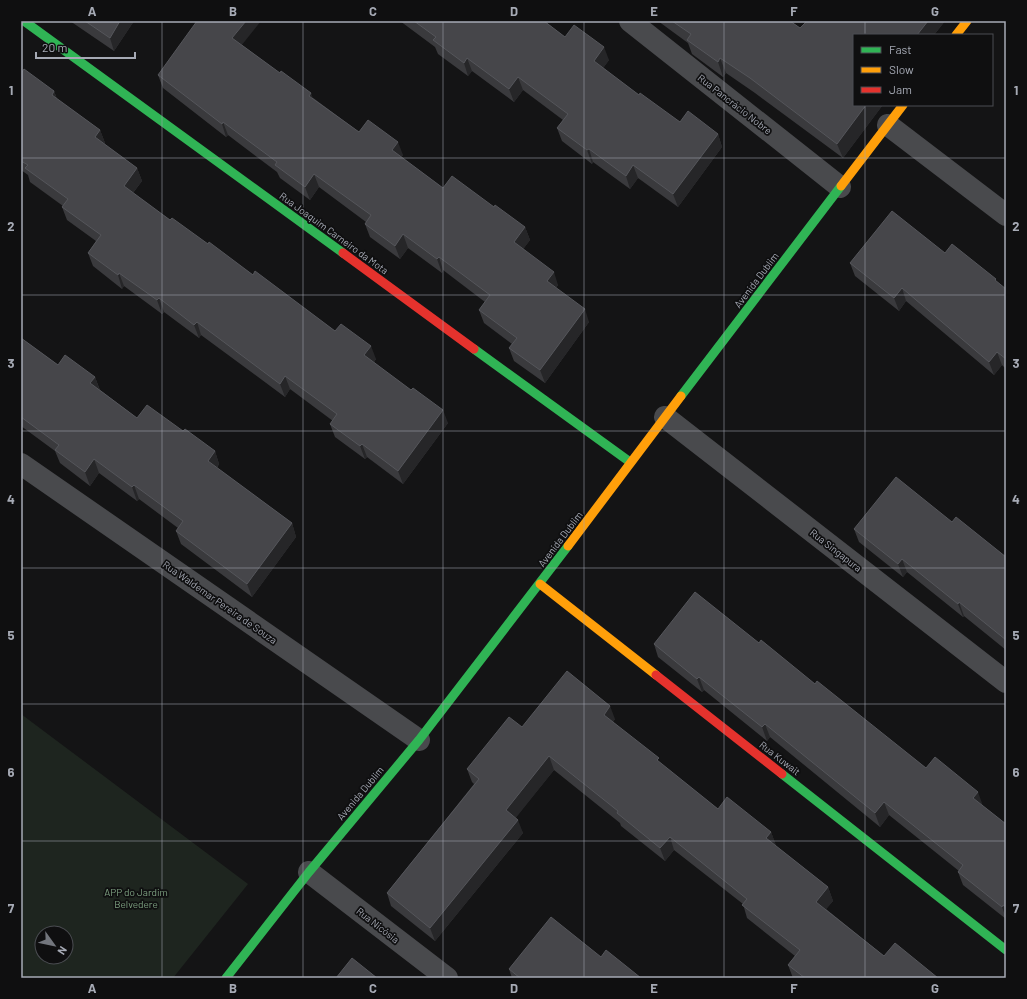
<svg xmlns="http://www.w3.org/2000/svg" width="1027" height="999" font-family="Barlow,sans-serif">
	<rect width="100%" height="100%" fill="#141415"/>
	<path fill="#1e251f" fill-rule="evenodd" d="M21,714L248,884L173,978H21ZM42,933H66V957H42Z"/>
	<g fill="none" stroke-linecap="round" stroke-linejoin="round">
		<path stroke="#494a4d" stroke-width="22" d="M630,21L840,187
			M888,125L1006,215
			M665,417L1006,682
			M21,464L419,740
			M309,872L447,978"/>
		<path stroke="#30b455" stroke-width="9" d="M24,21L343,253
			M474,349L630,462
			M681,396L841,186
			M782,774L1006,950
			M226,978L309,872L419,740L568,546"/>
		<path stroke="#ff9f0a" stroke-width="9" d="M956,35L967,21
			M841,186L903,105
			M568,546L681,396
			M540,584L656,675"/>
		<path stroke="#e5322d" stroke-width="9" d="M343,253L474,349
			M656,675L782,774"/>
	</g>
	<path fill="#3a3a3d" d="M70,21H134L114,51Z
		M400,21H544L565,37L609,60L603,68L639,95L680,122L718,134L722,147L678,207L638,178L630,189L593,162L592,164L562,141L557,128L563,120L523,90L514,102L472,71L468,76L438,54L435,47Z
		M658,21H790L800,28L945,21L934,35H854V105H882V106L843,158L755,93L726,73L723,77L692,54L688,43Z
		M242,45L359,132L403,155L401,157L443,188L494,207L525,227L530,240L523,249L558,285L556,288L589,322L545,383L514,361L509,348L512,344L484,323L479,310L485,302L443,270L442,273L408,248L400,259L370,237L365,224L366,222L319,187L310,200L280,178L277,172L228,135L226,137L163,88L158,75Z
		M21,71L54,91L57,99L100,130L105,143L104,144L137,168L142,181L133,193L170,220L208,244L376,359L374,362L448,423L403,484L367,457L365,459L335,437L330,424L333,421L290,389L285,397L201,335L199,338L164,312L162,314L124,286L122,289L93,266L88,253L96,241L67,220L62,207L63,206L30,182L28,175L21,170Z
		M945,253L997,283L1006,289V369L1002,365L994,375L906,301L899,311L855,276L850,263Z
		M21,338L58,365L95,377L100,390L137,418L183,431L215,451L219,464L217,468L292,523L296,537L252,597L181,544L176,531L178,528L139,499L137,501L99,473L90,486L60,463L55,451L21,426Z
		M952,522L1006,557V650L964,616L963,617L907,572L903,577L859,542L854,529Z
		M759,643L815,684L926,768L983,806L1006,824V919L963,885L958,872L959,871L889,815L880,827L770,737L767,741L704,690L702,692L658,657L654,644Z
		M615,719L613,722L660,763L718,809L771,832L776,846L828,887L833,901L826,909L884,956L938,978H793L788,965L795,956L747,918L743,904L674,850L665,861L621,826L620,823L554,770L515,818L523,833L435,941L391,906L387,893L474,784L472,782L467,769L522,727Z
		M601,957L641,978H512L509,969Z"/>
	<path fill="#262628" d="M120,21H134L114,51L110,38Z
		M246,21H261L237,51L232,38Z
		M928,21H945L934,35H917Z
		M604,47L609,60L598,75L594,61Z
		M467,58L472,71L468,76L464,63Z
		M720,58L726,73L723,77L718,62Z
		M518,77L523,90L514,102L509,89Z
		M54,91L59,105L52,95Z
		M311,93L316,106L309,96Z
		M866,105H882V106L843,158L837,144Z
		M223,122L228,135L226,137L222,124Z
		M100,130L105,143L100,150L95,137Z
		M718,134L722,147L678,207L673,194Z
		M398,142L403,155L396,164L392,150Z
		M589,149L593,162L592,164L587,150Z
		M633,165L638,178L630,189L626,176Z
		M137,168L142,181L128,199L124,186Z
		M314,174L319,187L310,200L305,187Z
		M525,227L530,240L519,255L514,242Z
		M403,234L408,248L400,259L395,246Z
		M439,257L443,270L442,273L437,259Z
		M554,272L558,285L551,294L547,281Z
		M119,273L124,286L122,289L118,275Z
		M902,288L906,301L899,311L894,298Z
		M159,298L164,312L162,314L157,300Z
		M585,309L589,322L545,383L540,370Z
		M197,322L201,335L199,338L194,325Z
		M371,346L376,359L369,368L364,355Z
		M997,352L1002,365L994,375L989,362Z
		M285,376L290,389L285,397L280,384Z
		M95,377L100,391L90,383Z
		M443,410L448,423L403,484L398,471Z
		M362,444L367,457L365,459L360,446Z
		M215,451L219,464L212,474L208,461Z
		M94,459L99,473L90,486L85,472Z
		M134,485L139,499L137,501L132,487Z
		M292,523L296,537L252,597L247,584Z
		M902,559L907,572L903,577L898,564Z
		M959,602L964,616L963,617L958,604Z
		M699,677L704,690L702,692L697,679Z
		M610,706L615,719L609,728L604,715Z
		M765,724L770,737L767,741L762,727Z
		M549,756L554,770L511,824L506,810Z
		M978,792L983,806L978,812L973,798Z
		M884,802L889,815L880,827L875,813Z
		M518,820L523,833L435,941L430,928Z
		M771,832L776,845L771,851L766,838Z
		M670,837L674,850L665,861L660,848Z
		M828,887L833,901L821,915L816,902Z
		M1003,905L1006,913V918L1002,907Z"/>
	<path fill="#46464a" stroke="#55565b" d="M85,21H120L110,38Z
		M197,21H246L232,38L280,73L281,71L311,93L309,96L359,132L368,120L398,142L392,150L443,188L452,176L494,207L495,205L525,227L514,242L554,272L547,281L585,309L540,370L509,348L517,338L479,310L490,295L439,257L437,259L403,234L395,246L365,224L371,215L314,174L305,187L275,165L277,162L223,122L222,124L158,75Z
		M414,21H544L565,37L574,25L604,47L594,61L639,95L640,93L680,122L688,111L718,134L673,194L633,165L626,176L589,149L587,150L557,128L568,114L518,77L509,89L467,58L464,63L433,40L436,37Z
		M672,21H790L800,28L807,21H928L917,35H854V105H866L837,144L750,78L720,58L718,62L687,40L691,34Z
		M24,69L54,91L52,95L100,130L95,137L137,168L124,186L170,220L172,218L208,244L209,242L253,275L255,271L335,331L341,324L371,346L364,355L411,390L413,388L443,410L398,471L362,444L360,446L330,424L337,414L285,376L280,384L197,322L194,325L159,298L157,300L119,273L118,275L88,253L101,235L62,207L68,199L25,168L28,165L21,161V71L22,72Z
		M892,211L945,253L952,244L996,279L995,280L1006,289V359L997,352L989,362L902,288L894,298L850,263Z
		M21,338L58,365L65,355L95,377L90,383L137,418L147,405L183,431L185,429L215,451L208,461L292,523L247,584L176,531L183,521L134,485L132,487L94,459L85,472L55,450L59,445L21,417Z
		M896,477L952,522L956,517L1006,557V640L959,602L958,604L902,559L898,564L854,529Z
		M695,592L759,643L761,640L815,684L817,681L926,768L935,757L978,792L973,798L1006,824V907L1003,905L1002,907L958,872L963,865L884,802L875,813L765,724L762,727L699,677L697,679L654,644Z
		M567,671L610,706L604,715L659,758L657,760L718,809L727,797L771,832L766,838L828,887L816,902L884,956L895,943L938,978H805L788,965L800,950L742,905L747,899L670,837L660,848L617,813L618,811L549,756L506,810L518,820L430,928L387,893L479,779L467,769L509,717L522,727Z
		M551,917L601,957L606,950L641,978H520L509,969Z
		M352,958L377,978H336Z"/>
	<path fill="none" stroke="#a6aab5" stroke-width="1" stroke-opacity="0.55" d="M162,21V978M303,21V978M443,21V978M584,21V978M724,21V978M865,21V35M865,105V978M21,158H1006M21,295H1006M21,431H1006M21,568H1006M21,704H1006M21,841H1006"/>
	<g text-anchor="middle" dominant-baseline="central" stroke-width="3.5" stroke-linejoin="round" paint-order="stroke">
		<g font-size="10" fill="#a6aab5" stroke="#0f0f10">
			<text transform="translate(735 104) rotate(38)">Rua Pancrácio Nobre</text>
			<text transform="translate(334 233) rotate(36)">Rua Joaquim Carneiro da Mota</text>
			<text transform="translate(756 280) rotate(-53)">Avenida Dublim</text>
			<text transform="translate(560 539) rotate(-53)">Avenida Dublim</text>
			<text transform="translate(836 550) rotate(38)">Rua Singapura</text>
			<text transform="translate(220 602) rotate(35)">Rua Waldemar Pereira de Souza</text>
			<text transform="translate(780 758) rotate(38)">Rua Kuwait</text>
			<text transform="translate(360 793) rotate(-50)">Avenida Dublim</text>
			<text transform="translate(378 925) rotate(38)">Rua Nicósia</text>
		</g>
		<g font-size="10" fill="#7da080" stroke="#0f0f10">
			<text x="136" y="892">APP do Jardim<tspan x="136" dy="12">Belvedere</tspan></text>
		</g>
	</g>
	<rect width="1027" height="999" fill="none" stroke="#0f0f10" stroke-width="44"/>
	<rect x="853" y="34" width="140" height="72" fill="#0f0f10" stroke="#4b4d52"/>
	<rect x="861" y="47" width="20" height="6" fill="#30b455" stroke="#4b4d52"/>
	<text x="889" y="54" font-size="12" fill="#a6aab5">Fast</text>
	<rect x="861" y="67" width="20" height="6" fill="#ff9f0a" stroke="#4b4d52"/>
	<text x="889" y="74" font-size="12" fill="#a6aab5">Slow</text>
	<rect x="861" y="87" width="20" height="6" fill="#e5322d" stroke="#4b4d52"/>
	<text x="889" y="94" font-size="12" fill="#a6aab5">Jam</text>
	<g transform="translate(54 945) rotate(123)"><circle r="19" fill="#0f0f10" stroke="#4b4d52"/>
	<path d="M0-3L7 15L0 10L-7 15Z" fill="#73767d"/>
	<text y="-6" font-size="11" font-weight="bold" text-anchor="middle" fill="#a6aab5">N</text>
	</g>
	<path d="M36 52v6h99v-6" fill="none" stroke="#a6aab5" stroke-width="2"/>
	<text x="42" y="52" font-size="12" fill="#a6aab5" stroke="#0f0f10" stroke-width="3" paint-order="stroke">20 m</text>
	<rect x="22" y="22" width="983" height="955" fill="none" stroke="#a6aab5" stroke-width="1.5"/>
	<g font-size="13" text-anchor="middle" font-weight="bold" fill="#a6aab5">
		<text x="92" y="16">A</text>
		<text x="233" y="16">B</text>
		<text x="373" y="16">C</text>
		<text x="514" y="16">D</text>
		<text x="654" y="16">E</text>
		<text x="794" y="16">F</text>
		<text x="935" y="16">G</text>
		<text x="11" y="95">1</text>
		<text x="1016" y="95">1</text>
		<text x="11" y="231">2</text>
		<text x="1016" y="231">2</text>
		<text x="11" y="368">3</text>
		<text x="1016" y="368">3</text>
		<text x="11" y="504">4</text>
		<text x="1016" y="504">4</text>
		<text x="11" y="640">5</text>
		<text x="1016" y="640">5</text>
		<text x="11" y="777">6</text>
		<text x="1016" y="777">6</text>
		<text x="11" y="913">7</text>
		<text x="1016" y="913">7</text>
		<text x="92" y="993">A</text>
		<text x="233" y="993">B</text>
		<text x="373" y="993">C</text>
		<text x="514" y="993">D</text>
		<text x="654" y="993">E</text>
		<text x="794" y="993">F</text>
		<text x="935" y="993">G</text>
	</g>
</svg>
